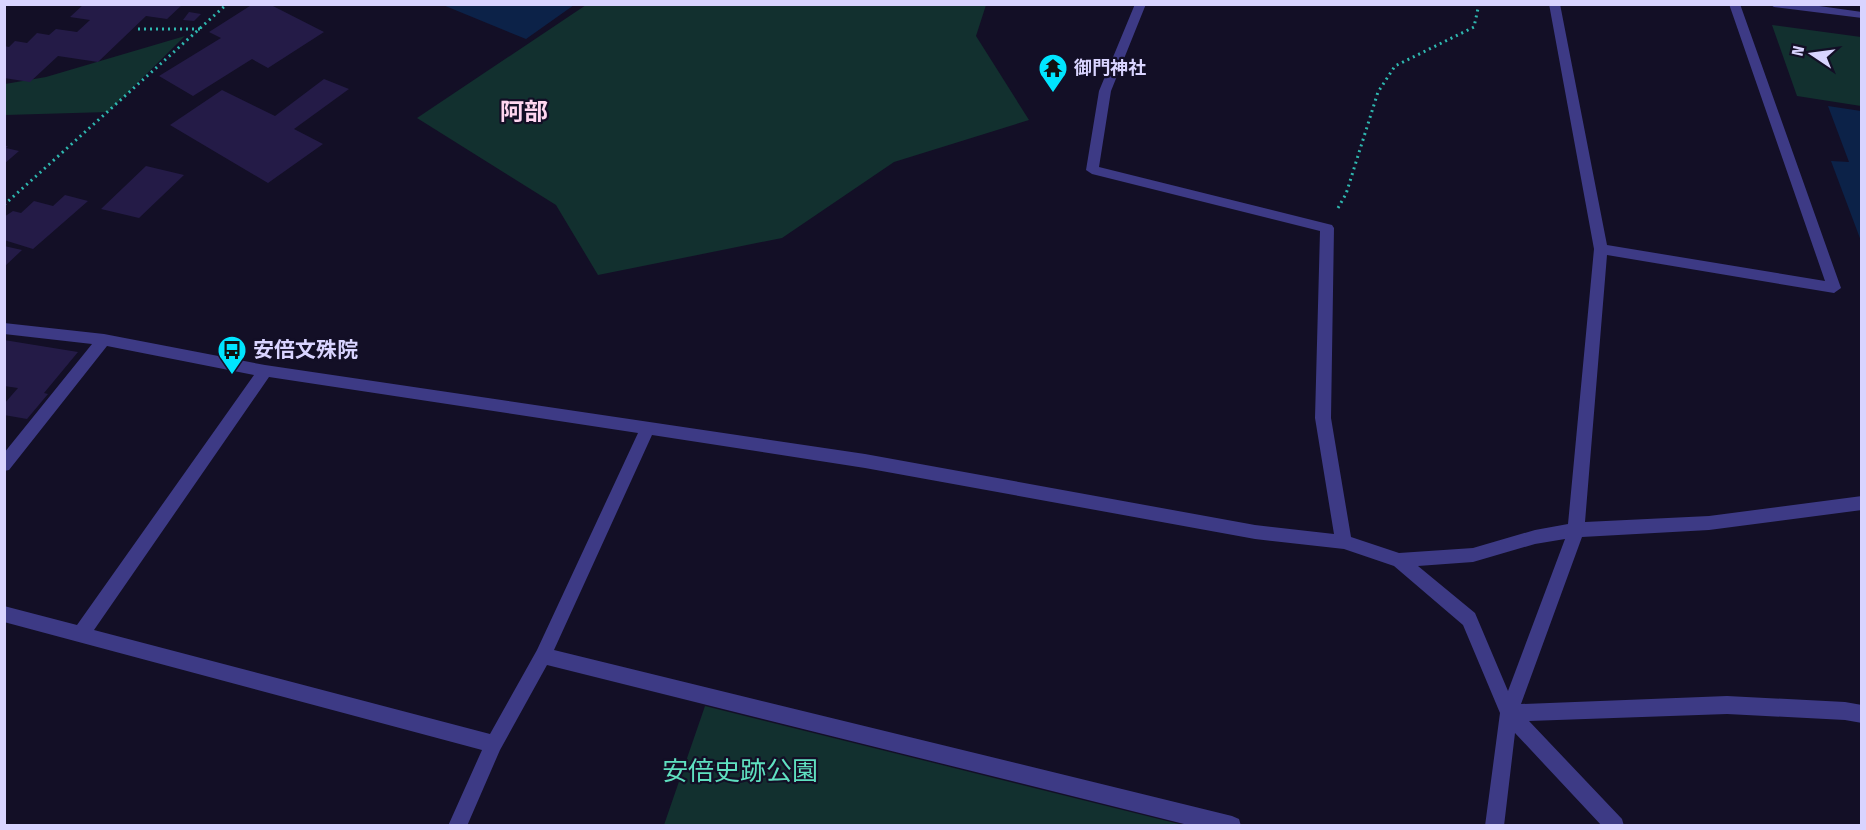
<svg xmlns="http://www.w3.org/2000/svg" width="1866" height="830" font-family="'Fira Sans Condensed','Noto Sans JP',sans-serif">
	<rect width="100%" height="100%" fill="#130f26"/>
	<path fill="#12302f" d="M986,5L976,36L1029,120L894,162L782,238L598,275L556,205L417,118L586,5Z
		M1772,25L1861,37V106L1797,96Z
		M185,36L108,112L5,115V84L46,77Z
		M705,706L1183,825H664Z"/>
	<path fill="#0c2248" d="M443,5H574L526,39Z
		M1828,106L1861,111V241L1831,161L1849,162Z"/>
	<path fill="#241b47" d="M84,4L182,5L167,19L146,16L98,62L58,56L30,82L4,78V46L9,47L15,41L27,43L37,33L49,35L56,29L77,32L90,20L70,17Z
		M253,4H269L324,32L268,68L252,59L193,96L159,76L221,38L209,32Z
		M189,12L201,14L194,21L183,20Z
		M324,79L349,89L294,129L323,144L268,183L170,125L222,90L275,116Z
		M5,146H8L6,148L19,151L4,164Z
		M146,166L184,175L139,218L101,209Z
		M65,195L88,201L33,249L4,240V217L13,211L21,213L34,201L53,206Z
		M4,246L22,250L4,267Z
		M4,340L78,352L44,393L48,394L27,419L4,415V404L18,388L4,386Z"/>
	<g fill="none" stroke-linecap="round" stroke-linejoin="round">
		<path stroke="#2fb8b0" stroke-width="3" stroke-dasharray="2 4" stroke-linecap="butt" d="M138,29H201
			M4,205L227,4
			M1338,208L1346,194L1378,92L1395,66L1474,27L1479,4"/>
		<path fill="#3d3a85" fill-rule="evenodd" d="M1135,4H1146L1111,91L1099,167L1332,225L1334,228L1331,418L1351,537L1399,553L1473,548L1535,530L1568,524L1594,249L1549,4H1560L1607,245L1825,281L1729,4H1740L1841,288L1834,293L1607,255L1585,522L1709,516L1862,496V510L1709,530L1582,537L1521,704L1727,696L1845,702L1862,705V723L1845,720L1727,714L1529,721L1622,819L1624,826H1602L1515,733L1504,826H1485L1500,713L1463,625L1394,566L1344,549L1255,539L865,468L652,435L554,650L1232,816L1239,819L1241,826H1192L547,665L500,750L467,826H448L482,750L4,622V606L77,625L254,375L107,346L9,470L4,471V453L92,344L4,334V323L104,334L265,365L865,454L1255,525L1334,534L1315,418L1320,231L1092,174L1086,170L1099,91ZM269,377L638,433L537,650L490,734L94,630ZM1565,539L1508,691L1475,613L1418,566L1473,562L1535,544Z
			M1769,4H1805L1862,12V18L1774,7Z"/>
	</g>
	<defs>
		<g id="temple-pin" transform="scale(1.5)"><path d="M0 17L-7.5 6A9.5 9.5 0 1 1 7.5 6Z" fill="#00e5ff" stroke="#130f26"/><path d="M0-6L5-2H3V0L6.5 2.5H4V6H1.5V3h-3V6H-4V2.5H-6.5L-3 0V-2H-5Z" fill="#111"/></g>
		<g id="bus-pin" transform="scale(1.5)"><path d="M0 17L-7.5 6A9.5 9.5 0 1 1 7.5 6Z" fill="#00e5ff" stroke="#130f26"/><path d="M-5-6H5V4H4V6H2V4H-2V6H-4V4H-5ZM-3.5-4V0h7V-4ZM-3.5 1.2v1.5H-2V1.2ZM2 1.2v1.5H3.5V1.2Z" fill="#111"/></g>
	</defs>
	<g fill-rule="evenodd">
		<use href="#temple-pin" x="1053" y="68"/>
		<use href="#bus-pin" x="232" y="350"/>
	</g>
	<g text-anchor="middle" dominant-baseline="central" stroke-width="4.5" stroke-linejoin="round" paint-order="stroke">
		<g font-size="18" font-weight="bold" fill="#d9d4ff" stroke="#130f26" text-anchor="start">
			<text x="1074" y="68">御門神社</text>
		</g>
		<g font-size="21" font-weight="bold" fill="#d9d4ff" stroke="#130f26" text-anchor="start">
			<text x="253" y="350">安倍文殊院</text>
		</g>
		<g font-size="24" font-weight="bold" fill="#ffd6f0" stroke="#130f26">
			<text x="524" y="112">阿部</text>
		</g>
		<g font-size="26" fill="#5fe0c0" stroke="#130f26">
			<text x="740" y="771">安倍史跡公園</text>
		</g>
	</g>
	<rect width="1866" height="830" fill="none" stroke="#d9d4ff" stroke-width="12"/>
	<g transform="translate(1812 54) rotate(283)" stroke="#130f26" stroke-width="4.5" paint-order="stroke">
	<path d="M0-4.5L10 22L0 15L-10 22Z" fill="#d9d4ff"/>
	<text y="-9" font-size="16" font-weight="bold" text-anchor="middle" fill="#d9d4ff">N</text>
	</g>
</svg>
